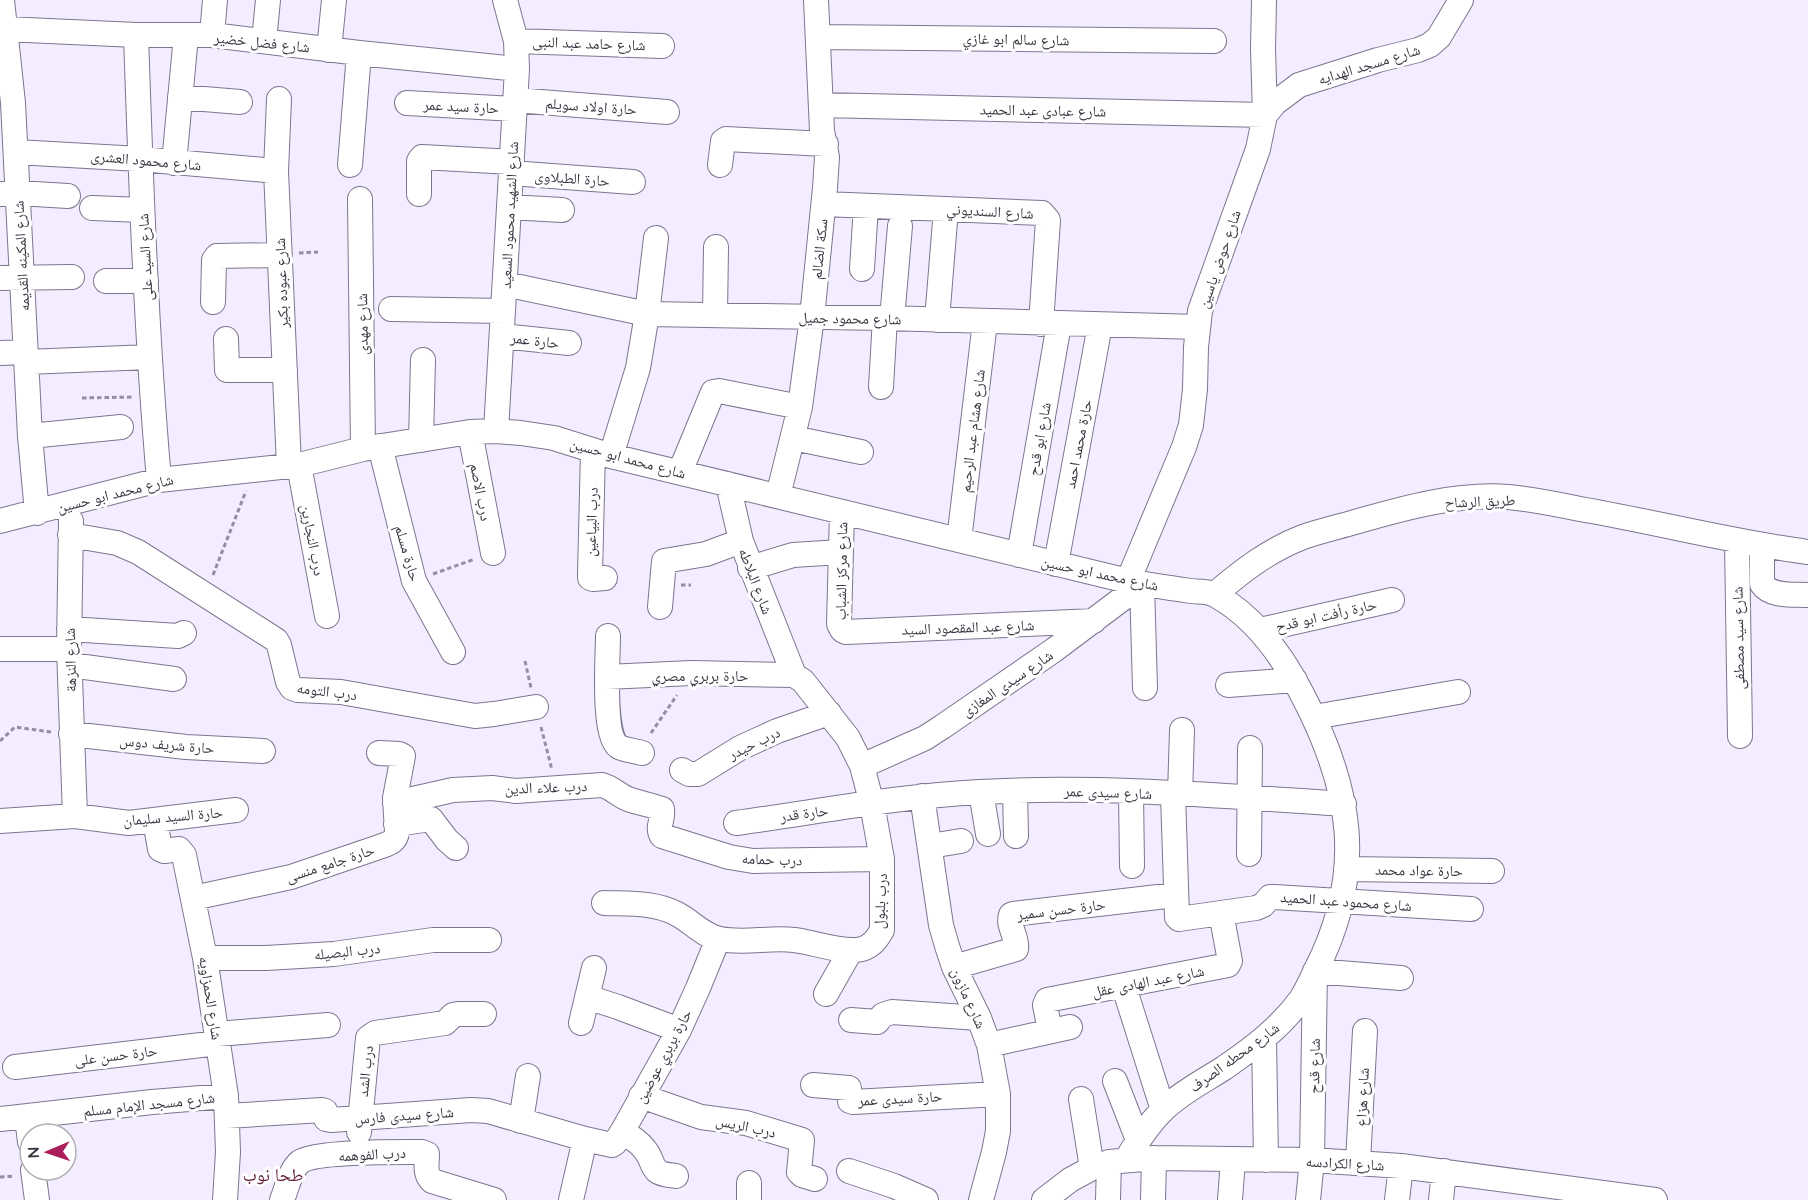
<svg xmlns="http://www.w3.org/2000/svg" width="1808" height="1200" font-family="Quicksand,'Noto Naskh Arabic',sans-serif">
	<rect width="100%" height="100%" fill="#f3edff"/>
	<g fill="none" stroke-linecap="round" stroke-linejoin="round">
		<g stroke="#7d758f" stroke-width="26">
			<path id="minor" d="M2,0L13,103L30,436L37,513
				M5,29L136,35H212L359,53L517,69
				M136,35C141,183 146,332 159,480
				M212,35L215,0
				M818,37L1214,41
				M264,41L268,0
				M516,41L662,46
				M329,50L334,0
				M180,97L240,102
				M279,99L276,171L289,466
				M515,100L667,112
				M407,103L515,109
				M821,105L1265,115L1275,103L1299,85L1378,60L1418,50L1430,45L1439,37L1461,0
				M16,152L140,159L276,171
				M174,163L186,36
				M350,165L359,53
				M720,165L723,141L726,139L826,144
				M511,173L633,182
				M0,194L18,193L68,196
				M419,194V161L422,157L512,162
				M360,199L363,449
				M824,204L1042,213L1048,220L1041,324
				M509,207L562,210
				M92,208L142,210
				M862,269L866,206
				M0,278L72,277
				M106,281H146
				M505,284L647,314L885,318L1198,327
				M213,302L214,260L217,256L279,255
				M391,309L503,311
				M715,315L716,247
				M892,319L900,226
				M937,320L946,209
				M502,336L569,343
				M226,339L227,370H285
				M0,353L26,352
				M26,362L150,357
				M881,387L885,318
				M496,431L517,69L516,41L505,0
				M470,432L493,553
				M30,436L121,427
				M793,438L861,452
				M421,440L423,360
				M380,446L414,581L453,652
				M593,450L590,575V578L593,579L605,578
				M611,456L638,368L647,314L656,238
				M299,465L327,616
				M680,472L713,392L719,391L800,407
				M728,484L741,541L794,675
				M778,496L800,407L812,317L825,188L827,157L822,131L816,0
				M842,512L839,624L842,630L846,632L1094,621
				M0,521L159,480L299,465L363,449L470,432L496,431L521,433L554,438L611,456L1128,581C1149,585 1170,588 1191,591C1199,592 1210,591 1217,596C1256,618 1282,655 1302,694C1352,789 1366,872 1316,970C1311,980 1307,990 1301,999C1281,1027 1253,1048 1224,1068C1204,1081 1182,1092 1164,1109C1149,1123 1137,1142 1126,1160
				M71,521L69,649L75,816
				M70,535L117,543L138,552L276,640L279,645L288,682L292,688L298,690L341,692L475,716L494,714L536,707
				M959,540L985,322
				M1737,541L1740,736
				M1762,546V584C1771,597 1793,594 1808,595
				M1019,555L1059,324
				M1056,564L1100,325
				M750,568L793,555L841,552
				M1128,581L1184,447L1191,425L1195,389L1196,347L1200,311L1258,149L1265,115L1263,49L1264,0
				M1142,584L1145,688
				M1215,594C1242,571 1269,550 1303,537C1320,531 1338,527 1355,522C1404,508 1457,493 1508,497C1532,499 1556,504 1580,509C1656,522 1731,542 1808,552
				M660,607L664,561L706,554L741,541
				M69,629L178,636L184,633
				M1260,630L1392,600
				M608,636C608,656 602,736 619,747C625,750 636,751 642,753
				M0,649H69
				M70,665L174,679
				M1228,685L1295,680
				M1314,717L1458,692
				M71,734L186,747L263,751
				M862,766L925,738L942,727L1054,650L1142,584
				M682,770L689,774H698L740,748L777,731L829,713
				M1015,791L1016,836
				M981,792L988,834
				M1131,792L1132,866
				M1173,794L1177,917L1179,919L1256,908L1263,905L1270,897H1274L1471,909
				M1180,795L1182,730
				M922,796L941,925L947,946L954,967L979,1018L989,1045L998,1094V1131L994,1152L981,1200
				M395,803L453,790L492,788L516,791L602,785C613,788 618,795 628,799C639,803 651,805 662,809C664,819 656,827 662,836L729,857L753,861L882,859
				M155,820L160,849L164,851L179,849L184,855L205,958L226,1096L228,1152L225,1200
				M0,821L75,816L129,823L236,810
				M736,823C817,812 898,796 980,792C1101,785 1223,796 1344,804
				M396,824L431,819L447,840L456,848
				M930,846L961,841
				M1249,854L1250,748
				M1346,869L1492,871
				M193,898L291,877L382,846C390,843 396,841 397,832L395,798L403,756L399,754L379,753
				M604,903C628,904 655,902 677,914C691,921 703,936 720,939C744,944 769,937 794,940C813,942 844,954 862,949C872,946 877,939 882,930V859L872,804L862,766L848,738L803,681L794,675L691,673L607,677
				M205,958H266L334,954L433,940H489
				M954,967L1016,949C1018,937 1007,926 1011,915L1013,914L1175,895
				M1124,987L1163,1110
				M826,994L851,950
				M587,997L618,1007L679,1030
				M851,1020L877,1022L883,1015L892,1012L979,1018
				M581,1023L594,968
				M1050,1031L1045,1005L1047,1000L1228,965L1230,961L1221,913
				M217,1034L328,1025
				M1264,1038L1266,1160
				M989,1045L1070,1027
				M15,1067L218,1043
				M1115,1081L1138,1140
				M813,1085L849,1088L850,1101L853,1102L998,1094
				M641,1096L701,1117L746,1123L802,1140L799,1172L802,1175L815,1179
				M1081,1099L1092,1168
				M227,1116L322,1110L325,1111L326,1119L331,1120L471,1110L488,1111L585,1139L612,1145L615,1143L622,1132L679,1030L698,988L718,939
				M27,1117L30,1142
				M0,1119L152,1102L226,1096
				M521,1121L528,1076
				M359,1132L368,1038L375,1033L445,1023L453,1015L458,1014H484
				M622,1132C634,1138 644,1145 650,1158C652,1163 653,1167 657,1171C662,1175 670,1175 676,1176
				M1358,1162L1365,1031
				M33,1170L37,1200
				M849,1171L894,1186L926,1200
				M282,1200C287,1188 290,1170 300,1162C315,1151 400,1152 422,1152L427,1154C427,1164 424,1173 432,1181L494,1200
				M571,1200L585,1139
				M749,1200V1183
				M1044,1200L1070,1180L1092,1168L1109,1162L1154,1158L1312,1160L1401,1166L1655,1200
				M1108,1200L1109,1162
				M1153,1200L1154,1158
				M1230,1200L1233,1160
				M1308,1200L1312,1160L1315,971L1401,978
				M1397,1200L1401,1166
				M1441,1200L1444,1171"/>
		</g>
		<path stroke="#938f9d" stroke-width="3" stroke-dasharray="4.5 3" stroke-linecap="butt" d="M299,253L318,252
			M82,398L134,397
			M433,574L475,559
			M213,575L246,491
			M681,585H691
			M525,661L531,688
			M541,727L552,770
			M651,733L677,695
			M0,741L15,727L51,732
			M0,1177L14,1176"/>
		<use href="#minor" stroke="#fff" stroke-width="24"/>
	</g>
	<g text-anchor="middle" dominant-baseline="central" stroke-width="6" stroke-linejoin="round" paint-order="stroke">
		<g font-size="15" fill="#3a3742" stroke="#fff">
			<text transform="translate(1016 39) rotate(1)">شارع سالم ابو غازي</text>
			<text transform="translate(262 42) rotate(6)">شارع فضل خضير</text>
			<text transform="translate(589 43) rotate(2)">شارع حامد عبد النبى</text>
			<text transform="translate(1369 64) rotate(-17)">شارع مسجد الهدايه</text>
			<text transform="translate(461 106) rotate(3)">حارة سيد عمر</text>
			<text transform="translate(591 106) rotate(4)">حارة اولاد سويلم</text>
			<text transform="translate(1043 110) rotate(1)">شارع عبادى عبد الحميد</text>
			<text transform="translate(146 160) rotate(5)">شارع محمود العشرى</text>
			<text transform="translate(572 178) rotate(4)">حارة الطبلاوى</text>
			<text transform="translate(990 211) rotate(3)">شارع السنديوني</text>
			<text transform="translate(509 215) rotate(-87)">شارع الشهيد محمود السعيد</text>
			<text transform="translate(819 249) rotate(-84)">سكة الضالم</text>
			<text transform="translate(21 256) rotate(-93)">شارع المكينه القديمه</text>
			<text transform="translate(145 257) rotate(-93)">شارع السيد على</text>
			<text transform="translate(1219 259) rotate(-71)">شارع حوض ياسين</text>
			<text transform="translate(281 283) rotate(-92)">شارع عبوده بكير</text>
			<text transform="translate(850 318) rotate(1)">شارع محمود جميل</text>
			<text transform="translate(362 324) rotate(-91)">شارع مهدى</text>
			<text transform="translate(535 340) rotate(7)">حارة عمر</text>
			<text transform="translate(972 431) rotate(-83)">شارع هشام عبد الرحيم</text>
			<text transform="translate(1039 439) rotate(-80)">شارع ابو قدح</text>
			<text transform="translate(1078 444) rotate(-79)">حارة محمد احمد</text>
			<text transform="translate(628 458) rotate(15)">شارع محمد ابو حسين</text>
			<text transform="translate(481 492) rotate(79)">درب الاصم</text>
			<text transform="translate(115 493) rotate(-14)">شارع محمد ابو حسين</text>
			<text transform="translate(1480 501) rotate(-2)">طريق الرشاح</text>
			<text transform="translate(591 522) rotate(-88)">درب البياعين</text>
			<text transform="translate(313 540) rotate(79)">درب النجارين</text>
			<text transform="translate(408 553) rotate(74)">حارة مسلم</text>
			<text transform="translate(841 571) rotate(-89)">شارع مركز الشباب</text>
			<text transform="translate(1100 573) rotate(12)">شارع محمد ابو حسين</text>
			<text transform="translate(756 581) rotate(69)">شارع البلاطه</text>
			<text transform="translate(1326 615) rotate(-13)">حارة رأفت ابو قدح</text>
			<text transform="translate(968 627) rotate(-2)">شارع عبد المقصود السيد</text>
			<text transform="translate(1738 638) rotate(-91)">شارع سيد مصطفى</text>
			<text transform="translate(70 660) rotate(-91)">شارع النزهة</text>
			<text x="700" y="675">حارة بربري مصري</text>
			<text transform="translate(1007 683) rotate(-34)">شارع سيدى المغازى</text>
			<text transform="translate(327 691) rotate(7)">درب التومه</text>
			<text transform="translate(754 743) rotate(-26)">درب حيدر</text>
			<text transform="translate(167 744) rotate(5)">حارة شريف دوس</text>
			<text transform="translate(546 787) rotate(-2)">درب علاء الدين</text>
			<text transform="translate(1108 792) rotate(2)">شارع سيدى عمر</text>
			<text transform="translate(804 813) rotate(-8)">حارة قدر</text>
			<text transform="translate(173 816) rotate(-5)">حارة السيد سليمان</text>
			<text transform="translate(772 859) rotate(2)">درب حمامه</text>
			<text transform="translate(330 863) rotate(-18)">حارة جامع منسى</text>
			<text transform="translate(1419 870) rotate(1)">حارة عواد محمد</text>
			<text transform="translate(880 901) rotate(-87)">درب بلبول</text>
			<text transform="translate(1346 901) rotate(4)">شارع محمود عبد الحميد</text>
			<text transform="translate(1061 909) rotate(-7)">حارة حسن سمير</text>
			<text transform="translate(347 951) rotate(-6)">درب البصيله</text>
			<text transform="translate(1148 981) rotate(-11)">شارع عبد الهادى عقل</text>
			<text transform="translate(211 998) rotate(81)">شارع الحمزاويه</text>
			<text transform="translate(969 998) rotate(66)">شارع مازون</text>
			<text transform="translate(116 1055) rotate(-7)">حارة حسن على</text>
			<text transform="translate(663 1056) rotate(-62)">حارة بربري عوضين</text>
			<text transform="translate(1234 1057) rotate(-36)">شارع محطه الصرف</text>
			<text transform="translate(1314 1066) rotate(-89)">شارع قدح</text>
			<text transform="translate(365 1071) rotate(-84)">درب الشد</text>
			<text transform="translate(1362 1097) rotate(-87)">شارع هزاع</text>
			<text transform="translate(900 1098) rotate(-3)">حارة سيدى عمر</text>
			<text transform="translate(149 1104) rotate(-6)">شارع مسجد الإمام مسلم</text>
			<text transform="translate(404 1115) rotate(-4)">شارع سيدى فارس</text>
			<text transform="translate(746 1126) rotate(12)">درب الريس</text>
			<text transform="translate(372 1154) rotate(-3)">درب الفوهمه</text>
			<text transform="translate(1345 1163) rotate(3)">شارع الكرادسه</text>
		</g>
		<g font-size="18" fill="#632039" stroke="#fff">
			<text x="273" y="1174">طحا نوب</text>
		</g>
	</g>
	<g transform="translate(48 1152) rotate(268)"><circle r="28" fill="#ffffff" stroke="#b0afb3" stroke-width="1.5"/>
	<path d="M0-4.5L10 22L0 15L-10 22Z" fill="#ab1e5c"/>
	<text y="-9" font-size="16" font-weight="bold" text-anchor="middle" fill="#3a3742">N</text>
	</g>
</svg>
